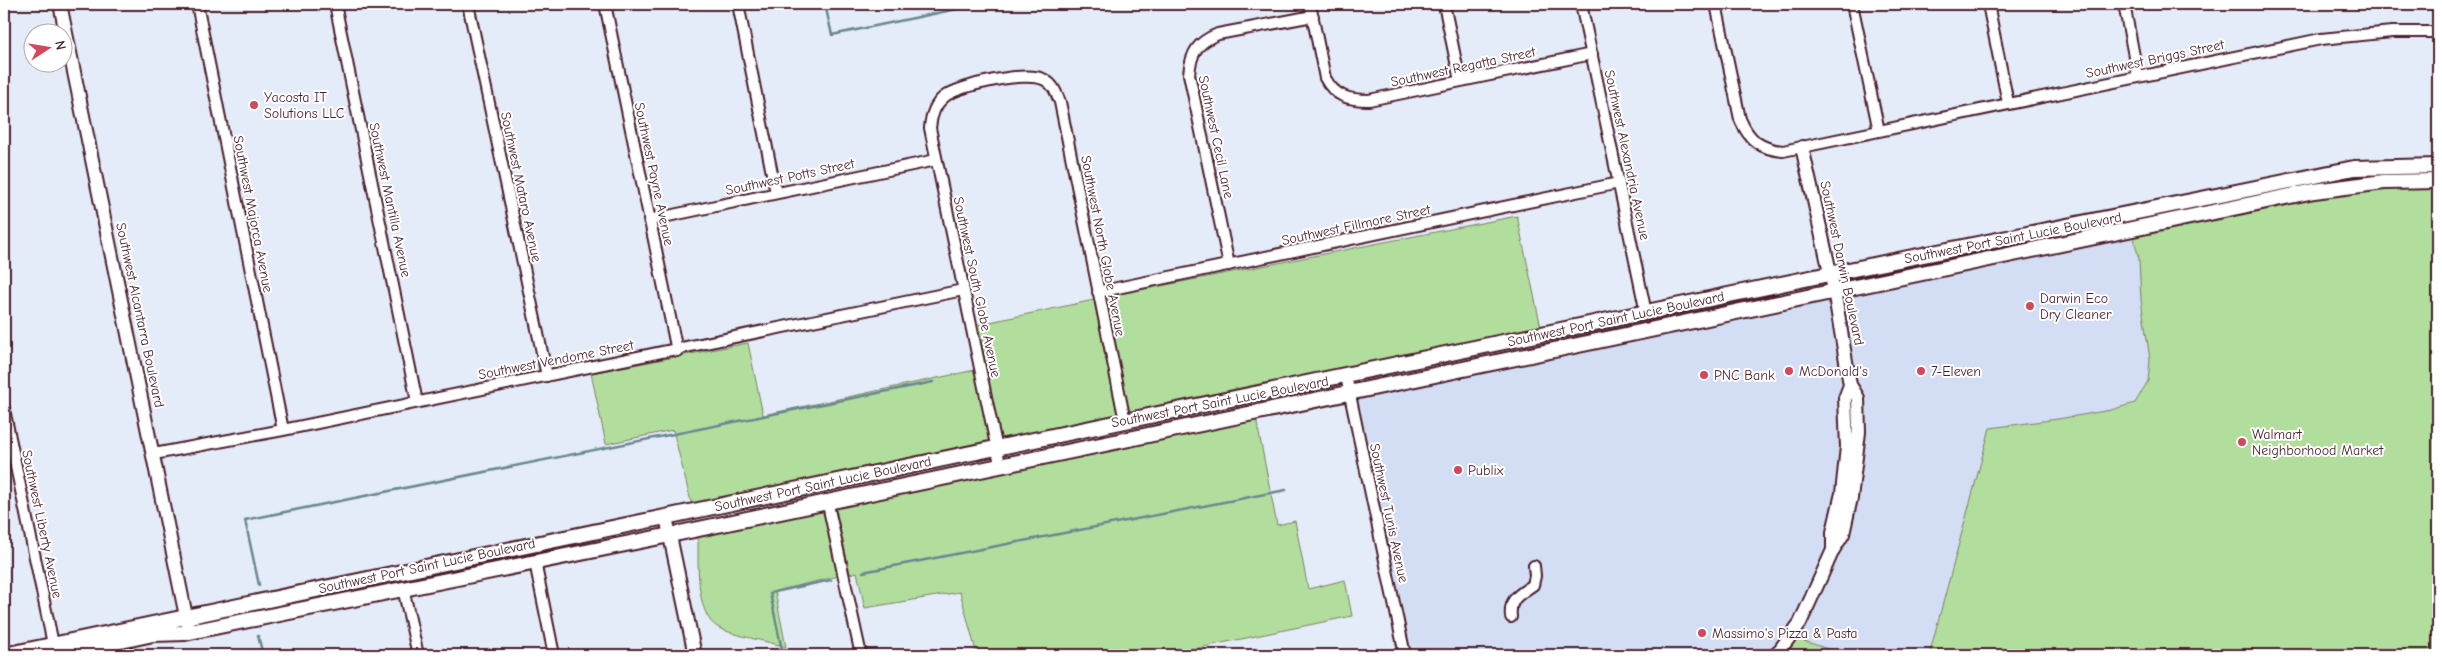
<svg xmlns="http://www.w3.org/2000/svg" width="2442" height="659" font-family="'Comic Neue',sans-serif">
	<rect width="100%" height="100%" fill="#e5ecf9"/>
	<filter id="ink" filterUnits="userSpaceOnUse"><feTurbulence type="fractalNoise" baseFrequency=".02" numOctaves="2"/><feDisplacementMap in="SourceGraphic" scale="10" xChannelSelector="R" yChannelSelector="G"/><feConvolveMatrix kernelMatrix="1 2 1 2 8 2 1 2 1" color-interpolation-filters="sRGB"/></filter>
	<g filter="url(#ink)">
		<path fill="#d3def5" d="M2133,235L2139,259L2150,359L2148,381L2135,403L2111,410L2058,419L1990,428L1929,655H1846L1795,638L1857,498L1862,463L1864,432L1840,294L2101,244Z
			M1829,295L1844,382L1841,447L1837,492L1826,552L1795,621L1770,655H1411L1354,390Z"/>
		<path fill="#b1de9d" stroke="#7e7e64" d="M2384,186H2438V655H1929L1990,428L2058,419L2111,410L2135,403L2148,381L2150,359L2141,300L2139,259L2133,235L2315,196Z
			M1517,216L1543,337L1130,423L1105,297Z
			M1094,300L1120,426L1003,450L976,325Z
			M748,343L763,415L975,370L992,452L694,514L673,430L606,444L591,373Z
			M1255,413L1277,525L1295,521L1308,589L1345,580L1352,616L1174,653V655H977L960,592L865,608L857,572L850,574L833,495Z
			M823,497L839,576L775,591L786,647C767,641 735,636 719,628C693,615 699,555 698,530Z
			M1795,638L1846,655H1783Z"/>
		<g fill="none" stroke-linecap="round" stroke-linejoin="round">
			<path stroke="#688791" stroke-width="2.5" d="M825,4L832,35L981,4
				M863,572L1286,490
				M259,585L245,520L933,382
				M258,636L263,655
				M783,655L770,593L831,580"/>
			<g stroke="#4a1f2b" stroke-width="14">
				<path id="minor" d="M197,4L283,430
					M335,4L417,402
					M468,4L547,376
					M605,4L677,351
					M738,4L776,193
					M1310,4L1325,78C1335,97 1349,100 1369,100L1592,54
					M1444,4L1460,81
					M1581,4L1646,313
					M1716,4L1740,119C1749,140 1760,149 1783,151L2321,39L2392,32H2438
					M1852,4L1879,131
					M1988,4L2008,103
					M2124,4L2138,77
					M649,220L936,160
					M1229,265L1189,74C1191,52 1198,42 1218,34L1313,16
					M1098,292L1619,183
					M1346,376L1405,655
					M4,409L53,644
					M154,454L283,430L963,290
					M1000,464L930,128C931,116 934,105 944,97C959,85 1028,70 1045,80C1054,85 1056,93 1060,102L1125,421
					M827,500L861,655
					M535,562L554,655
					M403,588L418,655
					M1511,617C1509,598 1519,595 1533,585L1535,576L1534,566"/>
			</g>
			<g stroke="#4a1f2b" stroke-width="16">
				<path id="tertiary" d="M60,4L188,626
					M666,517L695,655
					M1833,550V532L1842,493L1847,447L1845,398L1850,385
					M1776,655L1800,623L1833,550L1843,534L1851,498L1859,432L1858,398L1850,385L1834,290L1802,147"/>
			</g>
			<g stroke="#4a1f2b" stroke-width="18">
				<path id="secondary" d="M4,655L1829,274L2226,194L2354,168L2438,166
					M57,655L153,634L185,633L670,535L2314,191L2384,182L2438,181"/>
			</g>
			<use href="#minor" stroke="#fff" stroke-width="10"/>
			<use href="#tertiary" stroke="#fff" stroke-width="12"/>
			<use href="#secondary" stroke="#fff" stroke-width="14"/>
		</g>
	</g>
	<g fill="#d1495b" stroke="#fff" stroke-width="2">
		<circle cx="254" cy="105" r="5"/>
		<circle cx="2030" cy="306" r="5"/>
		<circle cx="1789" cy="371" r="5"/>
		<circle cx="1921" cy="371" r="5"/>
		<circle cx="1704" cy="375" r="5"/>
		<circle cx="2242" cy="442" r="5"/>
		<circle cx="1458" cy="470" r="5"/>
		<circle cx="1702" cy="633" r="5"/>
	</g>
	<g text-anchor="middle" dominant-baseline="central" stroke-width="4" stroke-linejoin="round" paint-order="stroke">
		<g font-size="14" fill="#4a1f2b" stroke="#fff">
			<text transform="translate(2155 59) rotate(-12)">Southwest Briggs Street</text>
			<text transform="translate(1463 67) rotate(-12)">Southwest Regatta Street</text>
			<text transform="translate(1216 137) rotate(78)">Southwest Cecil Lane</text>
			<text transform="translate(1627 155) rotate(78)">Southwest Alexandria Avenue</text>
			<text transform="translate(654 174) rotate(78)">Southwest Payne Avenue</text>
			<text transform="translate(790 177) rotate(-12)">Southwest Potts Street</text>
			<text transform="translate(521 187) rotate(78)">Southwest Mataro Avenue</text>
			<text transform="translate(390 200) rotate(78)">Southwest Mantilla Avenue</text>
			<text transform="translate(253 214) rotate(79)">Southwest Majorca Avenue</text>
			<text transform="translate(1356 225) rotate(-12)">Southwest Fillmore Street</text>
			<text transform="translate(2013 238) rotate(-11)">Southwest Port Saint Lucie Boulevard</text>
			<text transform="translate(1103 246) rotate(79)">Southwest North Globe Avenue</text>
			<text transform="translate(1842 263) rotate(78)">Southwest Darwin Boulevard</text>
			<text transform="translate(977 287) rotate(78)">Southwest South Globe Avenue</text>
			<text transform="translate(140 315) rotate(78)">Southwest Alcantarra Boulevard</text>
			<text transform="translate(1616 319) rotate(-12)">Southwest Port Saint Lucie Boulevard</text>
			<text transform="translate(556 360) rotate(-11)">Southwest Vendome Street</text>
			<text transform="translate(1220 402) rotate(-11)">Southwest Port Saint Lucie Boulevard</text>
			<text transform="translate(823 484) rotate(-12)">Southwest Port Saint Lucie Boulevard</text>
			<text transform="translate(1389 513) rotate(78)">Southwest Tunis Avenue</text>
			<text transform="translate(42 524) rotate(78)">Southwest Liberty Avenue</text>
			<text transform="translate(427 566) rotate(-12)">Southwest Port Saint Lucie Boulevard</text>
		</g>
		<g font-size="14" fill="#4a1f2b" stroke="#fff" text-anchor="start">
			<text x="264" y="97">Yacosta IT<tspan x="264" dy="16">Solutions LLC</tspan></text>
			<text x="2040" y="298">Darwin Eco<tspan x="2040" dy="16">Dry Cleaner</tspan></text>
			<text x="1799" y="371">McDonald's</text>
			<text x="1931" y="371">7-Eleven</text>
			<text x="1714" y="375">PNC Bank</text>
			<text x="2252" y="434">Walmart<tspan x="2252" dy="16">Neighborhood Market</tspan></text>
			<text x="1468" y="470">Publix</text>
			<text x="1712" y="633">Massimo's Pizza &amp; Pasta</text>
		</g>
	</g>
	<rect width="2442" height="659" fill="none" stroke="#fff" stroke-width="20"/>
	<rect x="10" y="10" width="2422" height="639" fill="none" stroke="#4a1f2b" stroke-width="2" filter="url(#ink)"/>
	<g transform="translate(48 48) rotate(78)"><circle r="24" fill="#ffffff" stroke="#b7a5aa"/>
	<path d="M0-4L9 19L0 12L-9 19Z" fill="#d1495b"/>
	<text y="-8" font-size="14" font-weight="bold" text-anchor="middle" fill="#4a1f2b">N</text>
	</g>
</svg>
